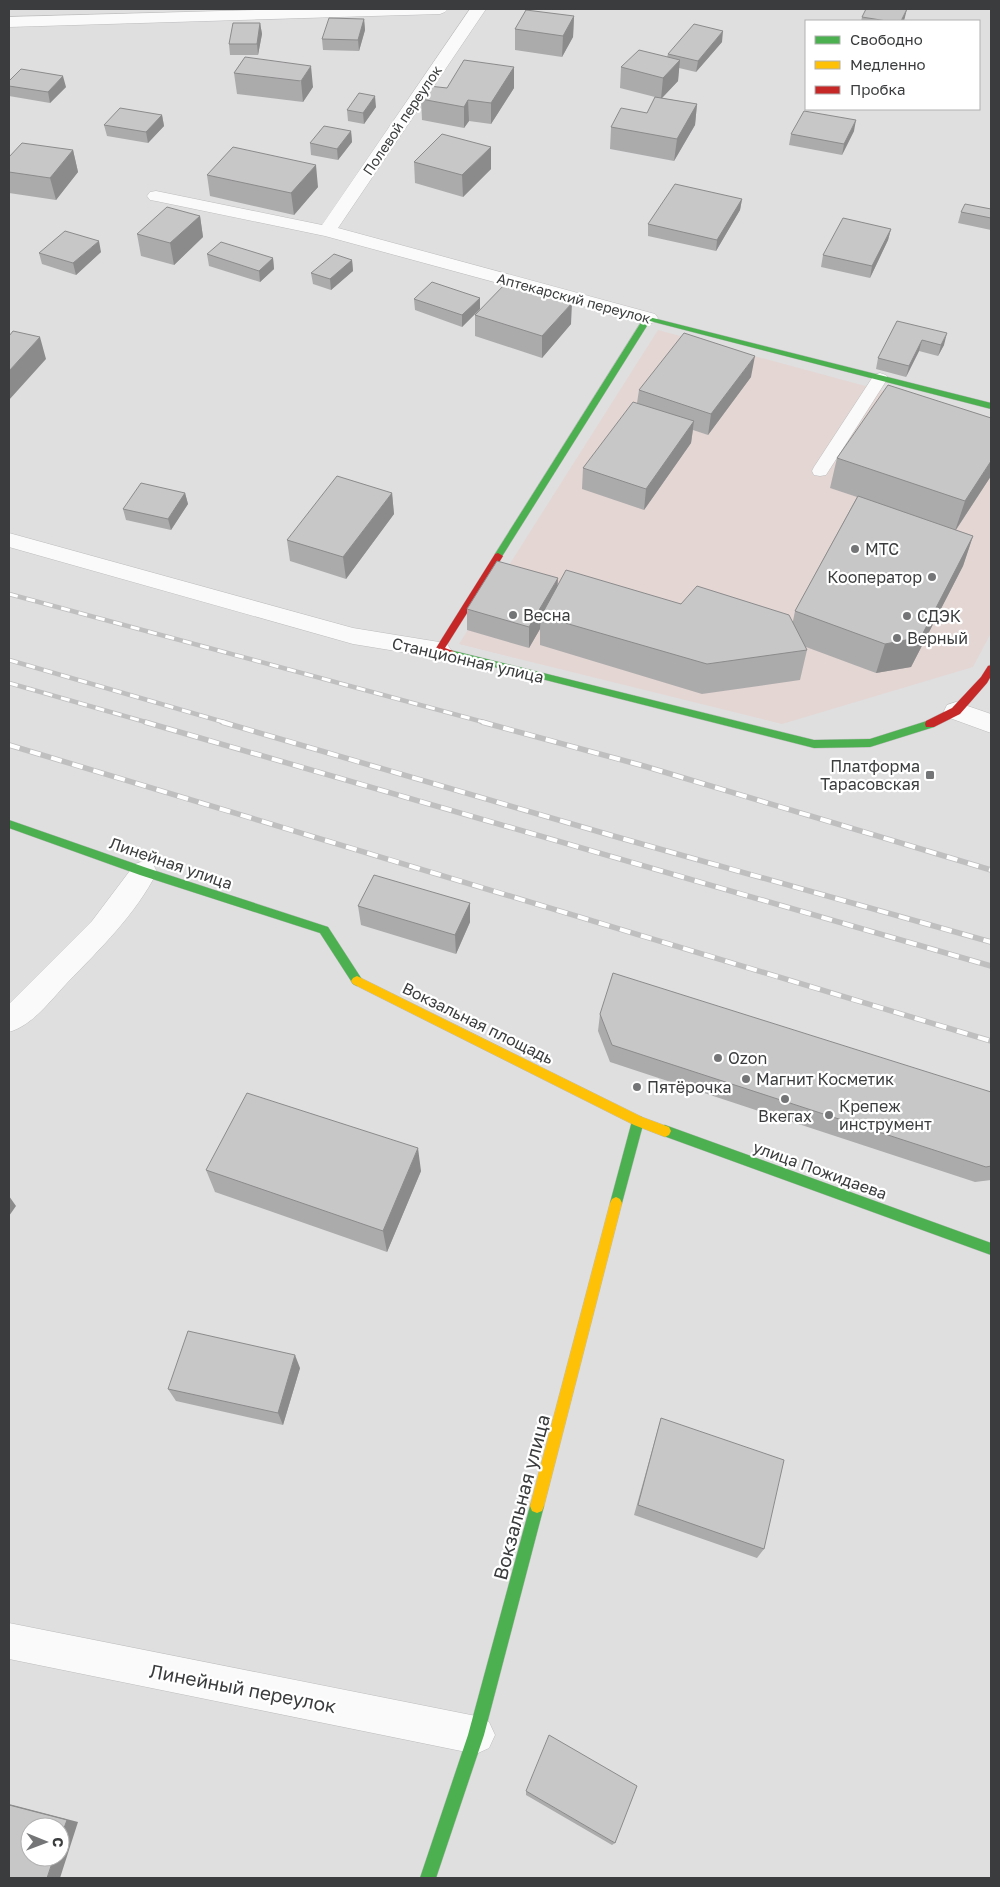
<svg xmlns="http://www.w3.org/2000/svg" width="1000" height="1887" font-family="'Golos Text',sans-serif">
	<rect width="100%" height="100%" fill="#dfdfe0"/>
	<path fill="#e4d6d3" d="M658,330L991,420V633L973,667L782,724L459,644Z"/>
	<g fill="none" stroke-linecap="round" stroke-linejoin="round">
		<g stroke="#bdbdbe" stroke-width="1">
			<path id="lane" d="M880,373L886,375L888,378L826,475L820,476L814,475L812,471L814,467L874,375Z"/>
		</g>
		<g stroke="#bdbdbe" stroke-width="1">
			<path id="street" d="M294,9H448L445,12L440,14L9,27V17Z
				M470,9H486L338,228L655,314L658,318L655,322L648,324L641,322L325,236L156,201L150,200L147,196L150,192L156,191L322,225Z
				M9,533L353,628L439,642L447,644L451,650L447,656L439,658L353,644L9,547Z
				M956,702L991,714V733L947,717L944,711L947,705Z
				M144,861L153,864L157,872C136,914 99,950 67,983C50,1001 33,1025 9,1032V1004L92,921L135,864Z
				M9,1623L476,1716L489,1722L495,1735L489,1748L476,1754L9,1659Z"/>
		</g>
		<g stroke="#bdbdbe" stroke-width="1">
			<path id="fast" d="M645,316L991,403V409L650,321L501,558H495V554Z
				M450,650L814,740L870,739L930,720L935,724L934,727L870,747L814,748L447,655L445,653Z
				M9,820L147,868L328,927L363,981L361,984L357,986L353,984L320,933L140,875L9,828Z
				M638,1116L642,1117L644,1121L622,1203L620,1207L616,1209L612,1207L610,1203L632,1121L634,1117Z
				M665,1125L991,1243V1255L661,1135L659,1131L661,1127Z
				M537,1499L542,1501L544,1506L484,1735L436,1878H420L468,1735L530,1506L532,1501Z"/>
		</g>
		<g stroke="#bdbdbe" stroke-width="1">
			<path id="slow" d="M357,976L642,1117L669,1127L671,1131L669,1135L665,1137L634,1125L353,984L351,981L353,978Z
				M616,1197L620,1199L622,1203L544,1506L542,1511L537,1513L532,1511L530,1506L610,1203L612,1199Z"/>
		</g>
		<g stroke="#bdbdbe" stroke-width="1">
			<path id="jam" d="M498,553L503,556L445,648L453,651L455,653L453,655L450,656L436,652L434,650L436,648L495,554Z
				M991,665V676L987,683L960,714L934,727H926L925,724L926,721L952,708L981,677L988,666Z"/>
		</g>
		<use href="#lane" fill="#fafafa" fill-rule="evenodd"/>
		<use href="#street" fill="#fafafa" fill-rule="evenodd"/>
		<use href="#fast" fill="#4caf50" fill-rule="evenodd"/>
		<use href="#slow" fill="#ffc107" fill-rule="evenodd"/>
		<use href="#jam" fill="#c62828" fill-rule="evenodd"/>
		<g stroke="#bfbfc0" stroke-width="4.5">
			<path id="rail-far1" d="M9,594L487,723
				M9,660L227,723
				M9,683L149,723"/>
		</g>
		<g stroke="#bfbfc0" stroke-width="5.5">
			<path id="rail" d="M145,722L991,966
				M222,722L617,837L991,942
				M482,722L644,766L991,870
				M9,745L991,1041"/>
		</g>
		<use href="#rail-far1" stroke="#fff" stroke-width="3" stroke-dasharray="9" stroke-linecap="butt"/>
		<use href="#rail" stroke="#fff" stroke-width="4" stroke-dasharray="11" stroke-linecap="butt"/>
	</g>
	<path fill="#acabac" d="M574,16L573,37L562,57L515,50V29Z
		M862,17L905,20L904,21H861Z
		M364,19L365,30L359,51L323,50L322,39Z
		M260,23L262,34L258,55H230L229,44Z
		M722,42L696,72L679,68L678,81L662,98L697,104L695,125L674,161L610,149L611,127L647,113L655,97L620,88L621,67L667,57L668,54Z
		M245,57L313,87L303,102L237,94L234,73Z
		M514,67V88L491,124L469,121L464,128L422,120L421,99L447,88Z
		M9,81L66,87L50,103L9,96Z
		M376,107L364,124L348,121L347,110Z
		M162,115L164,126L148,143L107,136L104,125Z
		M351,131L352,142L338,160L311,155L310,143Z
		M854,131L842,155L789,145L791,134Z
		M73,150L78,172L56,200L9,193V157Z
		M414,162L491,169L463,197L415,183Z
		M207,175L318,187L294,215L210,196Z
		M742,199L740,210L716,251L648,236V224Z
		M991,209V230L958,223L961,212Z
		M200,216L203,237L174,265L141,256L137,234Z
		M891,229L888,240L870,278L821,267L823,255Z
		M101,252L76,275L42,264L39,253Z
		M207,254L273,258L274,269L260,282L209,266Z
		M352,260L353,271L331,290L313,284L311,273Z
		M414,299L480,309L462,327L415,310Z
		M475,315L571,324L542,358L475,336Z
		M897,321L944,345L938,356L919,351L906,377L876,369L878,358Z
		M751,377L708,435L693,430L691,443L644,510L582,489L583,468L637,403L639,390Z
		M837,458L991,476L956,530L973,536L963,566L911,667L876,673L806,647L807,650L800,680L702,694L540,645V629L529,648L467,630V609L558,585L793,621L795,611L857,497L830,488Z
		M185,493L188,504L171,530L126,520L123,509Z
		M392,493L394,514L346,579L290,561L287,540Z
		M470,903V922L456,954L361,925L358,906Z
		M600,1014L991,1092V1180L975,1182L610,1062L598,1031Z
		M206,1170L421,1171L387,1252L215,1192Z
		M300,1368L283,1425L176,1401L168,1389Z
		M661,1418L764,1549L757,1558L634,1515Z
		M526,1791L615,1843L612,1845L526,1795Z"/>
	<path fill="#8c8b8c" d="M907,9L904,21H901Z
		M574,16L573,37L562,57L563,36Z
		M364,19L365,30L359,51L358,40Z
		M260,23L262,34L258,55L257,44Z
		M723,31L722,42L696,72L698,61Z
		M680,60L678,81L661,99L663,78Z
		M311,66L313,87L303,102L301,81Z
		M514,67V88L491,124V103Z
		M63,76L66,87L50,103L48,92Z
		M375,96L376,107L364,124L363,113Z
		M468,100L469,121L464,128V107Z
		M697,104L695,125L674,161L677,139Z
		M162,115L164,126L148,143L146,132Z
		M856,120L854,131L842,155L844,144Z
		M351,131L352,142L338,160L337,149Z
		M491,147V169L463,197L462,175Z
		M73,150L78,172L56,200L50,178Z
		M316,165L318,187L294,215L291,193Z
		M742,199L740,210L716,251L717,240Z
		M200,216L203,237L174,265L170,243Z
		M891,229L888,240L870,278L872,266Z
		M99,241L101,252L76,275L73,263Z
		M273,258L274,269L260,282L259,271Z
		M352,260L353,271L331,290L330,279Z
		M480,298V309L462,327V315Z
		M572,303L571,324L542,358V336Z
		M947,333L944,345L938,356L941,345Z
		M40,337L46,359L9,400V371Z
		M922,340L919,351L906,377L909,366Z
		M755,356L751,377L708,435L711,414Z
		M694,421L691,443L644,510L646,489Z
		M991,461V476L955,531L965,501Z
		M185,493L188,504L171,530L168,519Z
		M392,493L394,514L346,579L343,557Z
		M973,536L963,566L911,667L876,673L885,644Z
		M558,578L557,599L541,616L540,629L529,648V627Z
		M470,903V922L456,954L455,935Z
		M418,1148L421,1171L387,1252L383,1231Z
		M9,1196L16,1206L9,1216Z
		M295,1355L300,1368L283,1425L278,1413Z
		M9,1804L78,1822L60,1878H47L54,1857H60V1839Z"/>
	<path fill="#c8c7c8" stroke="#8c8b8c" d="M866,9H907L901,21H887L862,17Z
		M526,10L574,16L563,36L515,29Z
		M329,18L364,19L358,40L322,39Z
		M233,23H260L257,44H229Z
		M694,24L723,31L698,61L668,54Z
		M639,50L680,60L663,78L621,67Z
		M245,57L311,66L301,81L234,73Z
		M464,60L514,67L491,103L468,100L464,107L421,99L429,86L447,88Z
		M21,69L63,76L48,92L9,86V81Z
		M359,93L375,96L363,113L347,110Z
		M655,97L697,104L677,139L611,127L621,108L647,113Z
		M120,108L162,115L146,132L104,125Z
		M804,111L856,120L844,144L791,134Z
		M324,126L351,131L337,149L310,143Z
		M442,134L491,147L462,175L414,162Z
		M22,143L73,150L50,178L9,172V157Z
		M233,147L316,165L291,193L207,175Z
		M675,184L742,199L717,240L648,224Z
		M965,204L991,209V218L961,212Z
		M167,207L200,216L170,243L137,234Z
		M843,218L891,229L872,266L823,255Z
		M65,231L99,241L73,263L39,253Z
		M221,242L273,258L259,271L207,254Z
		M334,254L352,260L330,279L311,273Z
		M432,282L480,298L462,315L414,299Z
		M507,282L572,303L542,336L475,315Z
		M897,321L947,333L941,345L922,340L909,366L878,358Z
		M13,331L40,337L9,371V336Z
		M684,333L755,356L711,414L639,390Z
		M888,385L991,418V461L965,501L837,458Z
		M633,402L694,421L646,489L583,468Z
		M337,476L392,493L343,557L287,540Z
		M141,483L185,493L168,519L123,509Z
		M858,496L973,536L921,637L885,644L795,611Z
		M497,561L558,578L529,627L467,609Z
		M566,570L681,604L697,586L789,615L807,650L707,664L541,616Z
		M374,875L470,903L455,935L358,906Z
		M613,973L991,1092V1166L986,1167L612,1045L600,1014Z
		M247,1093L418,1148L383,1231L206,1170Z
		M188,1331L295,1355L278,1413L168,1389Z
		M661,1418L784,1460L764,1549L638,1505Z
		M549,1735L637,1786L615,1843L526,1791Z
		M9,1805L67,1820L60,1839V1827H30V1857H54L47,1878H9Z"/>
	<g fill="#747576" stroke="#fff" stroke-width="2">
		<circle cx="855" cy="549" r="5"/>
		<circle cx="932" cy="577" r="5"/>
		<circle cx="513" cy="615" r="5"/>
		<circle cx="907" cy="616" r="5"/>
		<circle cx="897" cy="638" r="5"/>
		<rect x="925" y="770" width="10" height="10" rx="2.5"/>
		<circle cx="718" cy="1058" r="5"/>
		<circle cx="746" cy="1079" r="5"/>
		<circle cx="637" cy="1087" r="5"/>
		<circle cx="785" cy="1099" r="5"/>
		<circle cx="829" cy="1115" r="5"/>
	</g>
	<g text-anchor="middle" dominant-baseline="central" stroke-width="4.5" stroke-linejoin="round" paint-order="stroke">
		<g font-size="14" fill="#3b3c3d" stroke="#fff">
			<text transform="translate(402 120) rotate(-56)">Полевой переулок</text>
			<text transform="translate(574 298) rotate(15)">Аптекарский переулок</text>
		</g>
		<g font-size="16" fill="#3b3c3d" stroke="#fff" text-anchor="start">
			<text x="865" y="549">МТС</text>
			<text x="922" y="577" text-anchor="end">Кооператор</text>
			<text x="523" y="615">Весна</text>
			<text x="917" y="616">СДЭК</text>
			<text x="907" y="638">Верный</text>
			<text x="920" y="766" text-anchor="end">Платформа<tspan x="920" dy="18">Тарасовская</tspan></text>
			<text x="728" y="1058">Ozon</text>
			<text x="756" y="1079">Магнит Косметик</text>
			<text x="647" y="1087">Пятёрочка</text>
			<text x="839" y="1106">Крепеж<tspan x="839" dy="18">инструмент</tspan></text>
			<text x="785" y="1116" text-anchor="middle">Вкегах</text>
		</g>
		<g font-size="16" fill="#3b3c3d" stroke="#fff">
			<text transform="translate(468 660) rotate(13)">Станционная улица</text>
			<text transform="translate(171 863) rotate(19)">Линейная улица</text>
			<text transform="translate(478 1023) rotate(26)">Вокзальная площадь</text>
			<text transform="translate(820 1170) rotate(20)">улица Пожидаева</text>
		</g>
		<g font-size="19" fill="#3b3c3d" stroke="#fff">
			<text transform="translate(521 1497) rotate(-75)">Вокзальная улица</text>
			<text transform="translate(243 1688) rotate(11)">Линейный переулок</text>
		</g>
	</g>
	<rect width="1000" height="1887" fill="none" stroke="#3b3c3d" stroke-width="20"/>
	<rect x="805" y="20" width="175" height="90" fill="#ffffff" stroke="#b1b1b1"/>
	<rect x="815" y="36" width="25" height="8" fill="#4caf50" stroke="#b1b1b1"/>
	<text x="850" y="45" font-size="15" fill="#3b3c3d">Свободно</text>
	<rect x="815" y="61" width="25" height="8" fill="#ffc107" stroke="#b1b1b1"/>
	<text x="850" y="70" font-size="15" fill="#3b3c3d">Медленно</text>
	<rect x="815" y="86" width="25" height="8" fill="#c62828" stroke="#b1b1b1"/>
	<text x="850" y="95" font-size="15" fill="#3b3c3d">Пробка</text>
	<g transform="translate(45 1842) rotate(91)"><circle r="24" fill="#ffffff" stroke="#b1b1b1"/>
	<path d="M0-4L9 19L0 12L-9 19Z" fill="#747576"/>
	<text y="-8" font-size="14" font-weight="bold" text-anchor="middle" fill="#3b3c3d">С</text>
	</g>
</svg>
